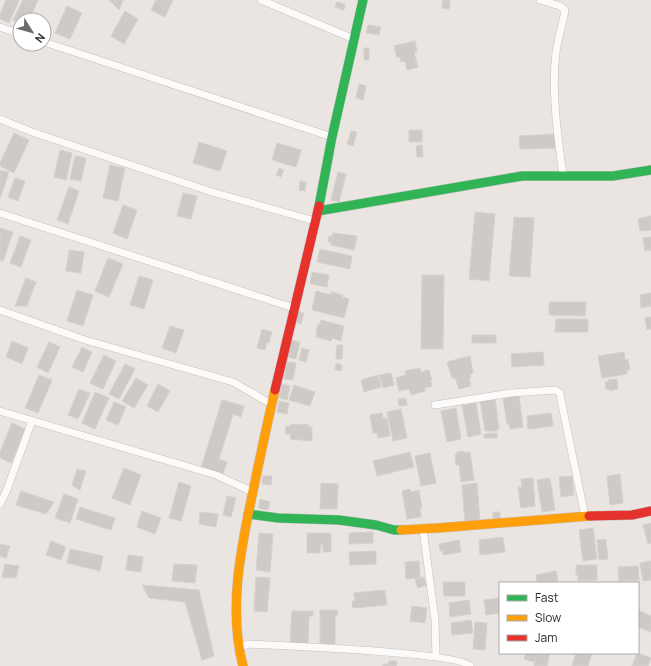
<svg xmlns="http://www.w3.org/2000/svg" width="651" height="666" font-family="Manrope,sans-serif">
	<rect width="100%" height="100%" fill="#eae5e0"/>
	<path fill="#cecbc7" stroke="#d5d1cc" d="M6,0H19L9,23L0,19V14Z
		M23,0H38L29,20H20V23L13,20Z
		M109,0H123L119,10Z
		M156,0H173L165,17L151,10Z
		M443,0H450L449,9L442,8Z
		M337,2L345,4L344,10L335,7Z
		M67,6L82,13L70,39L55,33Z
		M125,11L138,19L124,44L111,36Z
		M368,25L381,27L379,35L366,33Z
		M415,41L417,52H414L418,67L407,70L405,61L401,62L400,57L397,58L394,46Z
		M364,48H369V60H364Z
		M359,84L366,86L363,100L356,98Z
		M409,130H422V142H409Z
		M351,131L357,132L353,146L347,144Z
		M14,133L29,140L14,173L0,166V163Z
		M555,134V148L520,149L519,136Z
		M199,142L227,151L220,171L193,163Z
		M277,143L301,150L296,167L272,160Z
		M422,145L423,157H417L416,146Z
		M60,150L72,153L66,180L54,177Z
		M75,156L86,158L81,181L70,179Z
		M110,165L125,168L118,201L103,198Z
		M279,168L284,170L281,177L276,175Z
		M0,170L9,172L0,198Z
		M338,172L346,174L339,202L331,200Z
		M15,178L25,181L18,201L8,197Z
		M300,181L306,182L305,191L299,190Z
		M69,187L79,191L68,224L57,220Z
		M183,193L197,196L191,219L177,216Z
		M123,205L137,210L127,239L113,233Z
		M475,212L495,214L489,281L469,279Z
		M651,216V230L640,231L638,219Z
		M514,217L534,218L530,277L509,276Z
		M0,228L13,232L3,261L0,260Z
		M333,233L357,236L354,250L331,245V242H328L329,236L332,237Z
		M20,236L31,240L21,267L10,263Z
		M651,237V250L645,251L643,238Z
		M320,249L352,256L350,269L317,262Z
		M69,250L84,252L81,273L66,271Z
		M108,258L123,264L109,297L95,291Z
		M312,272L329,275L327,287L310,284Z
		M422,275H444L443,349H421Z
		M139,276L153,280L144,309L130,305Z
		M26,278L36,282L27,306H15Z
		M77,290L93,295L83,326L67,321Z
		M316,291L331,295V292L343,295L342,297L349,299L344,318L312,310Z
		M651,293V306L641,308L640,295Z
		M549,302H586L585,316L549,315Z
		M298,312L304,313L301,324L296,322Z
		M651,317V329L647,330L645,318Z
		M556,319H588V332H555Z
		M321,320L344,326L341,341L332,338L331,341L316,337L317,334L316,333L318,324H320Z
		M170,326L184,330L176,353L162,348Z
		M262,329L272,332L269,343L267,342L265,350L257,348Z
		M472,335H496V343H472Z
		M291,340L300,342L296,359L288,357Z
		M12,341L28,348L22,364L6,357Z
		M49,342L60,347L48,373L37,367Z
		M337,345H343L342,359H336Z
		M82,347L92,352L83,372L72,367Z
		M302,348L309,350L306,362L299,360Z
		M543,352L544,365L512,367L511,354Z
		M624,352L625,360L628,359L630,370H627V374L602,378L598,356Z
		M104,355L116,361L103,389L90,383Z
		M470,356L473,373L470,374L471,378H469L471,386L459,389L455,378H452L447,362Z
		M287,362L296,363L293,380L284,379Z
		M336,363L342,365L341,371L335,370Z
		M125,364L135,369L119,399L109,394Z
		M420,368L421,372L429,370L432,380H430L432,386L425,388V391L411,395L409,389L399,391L396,378L406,375L405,371Z
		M391,373L394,385L383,388L379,375Z
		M39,375L52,380L38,413L25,408Z
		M378,375L381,387L364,392L361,380Z
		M136,378L148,385L134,408L122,401Z
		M617,379L618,389L609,391V389H606L605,382H608V380Z
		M158,384L170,391L158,412L147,406Z
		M282,384L290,386L287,400L279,398Z
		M294,385L315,392L310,406L289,400Z
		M79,389L90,393L78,419L68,415Z
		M95,392L109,398L95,429L82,423Z
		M519,396L523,427L510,429L509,424H507L503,398Z
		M406,398L407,405L399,406L398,399Z
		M495,398L499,429H497V431H485L480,400Z
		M222,400L244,406L241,417L233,414L219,459L227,462L223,474L201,468Z
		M279,401L289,403L287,414L277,412Z
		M114,402L126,407L118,425L106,420Z
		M476,403L481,434L468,437L462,405Z
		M456,408L461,439L447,442L441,411Z
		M401,409L407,438L393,441L387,412Z
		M382,413L383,418H387L390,436L378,438L377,433H373L370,415Z
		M551,413L553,426L528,429L527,416Z
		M12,423L25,429L11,463L0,458V452Z
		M291,424L299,425V424L309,425L308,427H312V441L290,439L291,434H285L286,426H291Z
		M497,433V438H484V434Z
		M464,451V453L470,452L474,480L461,482L459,465H456L455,455L457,454V452Z
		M410,452L414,467L377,476L373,461Z
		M430,453L436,483L421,486L415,456Z
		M124,468L141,475L130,505L112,498Z
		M77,469L86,471L80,490L72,485Z
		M620,474L623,503L610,505L607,476Z
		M263,476H272L271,485L262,484Z
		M572,476L574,495L561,497L559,477Z
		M533,478L535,506L521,508L518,487H522L521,479Z
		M550,478L555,510L542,512L537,480Z
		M179,482L191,486L181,521L169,518Z
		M321,483L338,484L337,509H320Z
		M477,483L480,521L465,523L462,485Z
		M410,489L411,492L419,490L422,508H420L421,517L407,519L402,491Z
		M21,491L54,502L46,514L16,505Z
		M64,494L78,499L70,523L55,518Z
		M227,496L236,498L231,517L223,515Z
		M260,499L270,502L268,510L258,508Z
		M80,507L115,518L111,530L76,519Z
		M142,511L161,518L155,534L137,527Z
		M200,512L218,514L216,527L199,524Z
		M493,512H500V519H493Z
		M651,523V543L648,544L643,525Z
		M593,528L597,559L583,561L579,530Z
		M373,532V543L349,544V533Z
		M259,533L273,534L270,572L256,570Z
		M307,533H331V552H323V544H321L320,553H307Z
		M503,537L505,552L480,555L479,540Z
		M606,539L608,559L599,560L597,540Z
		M459,540L461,552L443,555V551H440L439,544Z
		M51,541L66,547L61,560L46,555Z
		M0,544L10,546L6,558L0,556Z
		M70,549L103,556L100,571L67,563Z
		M376,551V564L350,565L349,552Z
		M128,555L143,557L141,572L126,570Z
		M419,561L420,578L406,579L405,562Z
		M651,561V580L643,581L640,563Z
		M5,564L19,566L16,578L2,577Z
		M174,564L197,565L195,583L172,581Z
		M576,565H597V580L578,581V575H576Z
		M638,566L639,580L619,581L618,567Z
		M556,571L558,581L537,583L536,575Z
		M256,577L270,578L267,612L254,611Z
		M424,577L426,585L418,588L415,580Z
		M443,582H465V596H444Z
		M142,585L199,590L214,656L202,660L185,602L149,598Z
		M385,590L387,605L353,608L352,601H355L354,593Z
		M500,598V613L486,615L484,600Z
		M469,600L471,614L450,617L449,603Z
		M412,606L427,608L425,623L410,621Z
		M320,610H338L337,616H335V644H320Z
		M638,610L651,616V632L638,627Z
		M292,611H313V616H309L308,644L290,643Z
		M471,620L473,633L452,635L451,623Z
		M475,622L487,623L485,650L473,649Z
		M526,653H537L535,662L524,659Z
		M537,653H550L547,666H534Z
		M576,653H592L588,666H572Z
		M637,653L651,658L648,666H632Z
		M389,661H397L396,666H383V664H388Z"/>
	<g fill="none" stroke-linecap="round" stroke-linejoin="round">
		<g stroke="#c3c1c2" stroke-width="8">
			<path id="street" d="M261,0L354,39
				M540,0L560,6L565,10C563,24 558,38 556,52C551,92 558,137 563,176
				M0,27L20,34
				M44,42L332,137
				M0,119L32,132L212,192L315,221
				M0,213L294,308
				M0,310L85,340L233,382L271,404
				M435,405L511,393L555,390L560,393L561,400L585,516
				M0,411L216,475L253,492
				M0,504L6,492L32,421
				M423,529L435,620L436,657
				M238,647L249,644C279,646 458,652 470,666"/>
		</g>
		<g stroke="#c3c1c2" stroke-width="10">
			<path id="fast" d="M319,206L332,137L363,0
				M318,211L522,176H613L651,170
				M248,514L278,518L339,520L376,525L394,530H401"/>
		</g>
		<g stroke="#c3c1c2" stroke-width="10">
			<path id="slow" d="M401,530L438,528L589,516
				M243,666C228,609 241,548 253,491C260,458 267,424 275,390"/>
		</g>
		<g stroke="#c3c1c2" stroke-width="10">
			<path id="jam" d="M275,390L319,206
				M589,516L632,515L651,511"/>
		</g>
		<use href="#street" stroke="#fcfbfa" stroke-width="7"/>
		<use href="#fast" stroke="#30b455" stroke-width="9"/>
		<use href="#slow" stroke="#ff9f0a" stroke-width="9"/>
		<use href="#jam" stroke="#e5322d" stroke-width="9"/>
	</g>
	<rect x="499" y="582" width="140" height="72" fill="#ffffff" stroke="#aaaaaa"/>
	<rect x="507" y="595" width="20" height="6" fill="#30b455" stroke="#aaaaaa"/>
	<text x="535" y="602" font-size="12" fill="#2b2b2b">Fast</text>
	<rect x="507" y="615" width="20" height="6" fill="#ff9f0a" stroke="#aaaaaa"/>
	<text x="535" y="622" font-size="12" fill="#2b2b2b">Slow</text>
	<rect x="507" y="635" width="20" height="6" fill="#e5322d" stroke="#aaaaaa"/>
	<text x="535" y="642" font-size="12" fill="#2b2b2b">Jam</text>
	<g transform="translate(32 32) rotate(127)"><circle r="19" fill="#ffffff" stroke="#aaaaaa"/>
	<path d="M0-3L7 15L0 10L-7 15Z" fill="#6e6c6a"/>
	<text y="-6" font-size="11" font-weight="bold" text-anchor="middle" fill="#2b2b2b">N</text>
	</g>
</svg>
